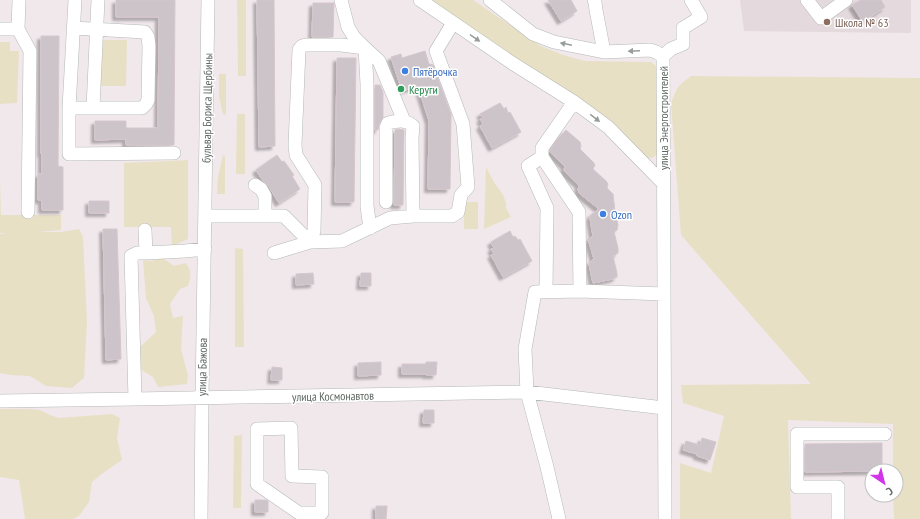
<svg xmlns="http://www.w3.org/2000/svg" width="920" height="519" font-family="'PT Sans Narrow',sans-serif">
	<defs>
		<filter id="shadow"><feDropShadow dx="-3.5" dy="3.5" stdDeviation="1" flood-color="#0004"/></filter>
	</defs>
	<rect width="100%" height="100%" fill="#f1e8ec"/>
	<path fill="#e4d9dd" d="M740,0H911V33L744,31Z"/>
	<path fill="#e8e0c5" d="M237,0H246V76H238Z
		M423,0H473L541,46L563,55L585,61L651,62L655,65L658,70L657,155L652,158H647Z
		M101,40H127L126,86H100Z
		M0,42H10V51H19L17,103L0,104Z
		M219,74H226V115L223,114L219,97Z
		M691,76L920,78V519H894L893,495H896V471H893V424L788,420L791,519H680V463L711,473L724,416L683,403L681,385L811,384L681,235L671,104C676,89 678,85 691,76Z
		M237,114H245V174H236Z
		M223,155L225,156V194H217L218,177Z
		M188,160V239L172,246L171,227H124V163Z
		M486,167L495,184L499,189L503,195L506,203V208L511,217L484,229Z
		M0,180L1,215H61V230L38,232H61L79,229L83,237L87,321L84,378L72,388L46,386L30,376L10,375L0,373V234L6,233H0Z
		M464,202H478V229H464Z
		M235,248L243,249L244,347H235Z
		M163,258L174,266L185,263C192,269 191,277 188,286L180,289L170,304L173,318L183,316L181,349L188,375L187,384L158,387L153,377L143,371L138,366L141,346L156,332L154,316L146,298L143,260L152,261Z
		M0,409H29L40,410L50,415L59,418L112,414L120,418L117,438L122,460L103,473L92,482L89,502L79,516L73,519H25L19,480L0,477Z
		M242,435L241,508H233L234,436Z"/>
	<path fill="#ccc4c8" stroke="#d6c6ce" filter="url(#shadow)" d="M116,0H175L174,145H126V139L95,140V121H126V128H158L159,17H116Z
		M257,0H274L275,146L259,147Z
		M548,0H571L577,11L561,21Z
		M861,0H881L885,7L863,22L852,5Z
		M313,3H334L333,37H312Z
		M41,36H59L58,166L63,167V210H42V200H38V174H42V153L41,154Z
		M425,51L429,64L433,65L451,114L450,189H428L429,121L418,86L402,91L391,57L401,54L402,58Z
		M337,58H356L354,202H335Z
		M375,85H380L383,92V117L379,125L378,130H375Z
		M500,103L504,109L506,107L508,113L510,112L521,132L492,148L480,126L483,124L480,119L483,118L480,114Z
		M399,129L404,130L403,205H394L395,130Z
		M566,130L580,142L581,146L580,149L593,162L595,165L593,169L606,181L608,184L607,188L613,194L615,211L618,225L617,230L614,232L618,248V253L613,256L617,273V277L613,279L593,283L589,264L591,261L594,259L589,242L590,238L593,236L590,218L591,215L599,209L579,193L578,190L579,185L566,173L564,170L565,166L552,154L550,151L556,141Z
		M277,155L282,162L284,161L294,175L292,176L300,189L279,203L268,185L264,182L256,170Z
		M89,201H109V213H89Z
		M103,229H117L121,359L106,360Z
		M510,231L513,237L515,236L518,240L520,239L532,261L503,277L491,255L494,254L491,249L494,248L491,242Z
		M313,273L314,284L296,285V274Z
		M361,273H371V286H360Z
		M381,362V375L358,376V363Z
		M426,362H437L436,375H426V374H402V364H426Z
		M272,367L282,368V380H271Z
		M424,410H434V423H423Z
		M702,438L716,442L710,460L697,456V454L683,450L686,441L700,445Z
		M882,443V471L805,472V444Z
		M255,500H266L268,501V512H255Z
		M376,506H387L386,519H376Z"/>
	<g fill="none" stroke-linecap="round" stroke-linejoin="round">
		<g stroke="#b3bab5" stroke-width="14">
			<path id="minor" d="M19,0L18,29L30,51L28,212
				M75,0L69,108V154L174,153
				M420,0L512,63L574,102L608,127L663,183
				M490,0L533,34L554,42L604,52L650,50L656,52L663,56
				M594,0L595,2L596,10L604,52
				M807,0L821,18L846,0
				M0,29H18
				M365,48L367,84V206L370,228
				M365,48L379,61L404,121
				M663,56L665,519
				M663,56L671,49L683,44V28L701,17L691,0
				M574,102L542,148V157L579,212L580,291
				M69,108H142L146,104L148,100L149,46L148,37L145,32L73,28
				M93,108L98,0
				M542,157L528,166L547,208L546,291
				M255,185L261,189L265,196V215
				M386,202V128L388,123C397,121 406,119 413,126L412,138L413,216
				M205,216H284L310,242L342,241L390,218L413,216H452L458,212L461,195L468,187L463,124L436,51L453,23
				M146,253L185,251L205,249
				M274,253L310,242L314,231L315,185L296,155L295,145L299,50L302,46L306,45H341L365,48L354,37L348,27L341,0
				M135,399L131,256L137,253H146L145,230
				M0,401L135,399L527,392L664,408
				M291,428L292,476L322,477V513H299L257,484V429Z
				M201,519L202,398L208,0
				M559,519L547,467L527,392L525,349L535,292L580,291L664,294
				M838,519V487H797V434H885"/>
		</g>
		<use href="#minor" stroke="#fff" stroke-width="13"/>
	</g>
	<defs><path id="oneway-solid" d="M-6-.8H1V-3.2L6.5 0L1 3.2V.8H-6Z"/></defs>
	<g fill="#979d99">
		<use href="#oneway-solid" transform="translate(475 38) rotate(34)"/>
		<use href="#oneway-solid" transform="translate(566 44) rotate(-168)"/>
		<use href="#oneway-solid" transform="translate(634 51) rotate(178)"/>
		<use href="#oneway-solid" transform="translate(595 118) rotate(37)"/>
	</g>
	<circle fill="#8d6e63" stroke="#fff" stroke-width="1.5" cx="827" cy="22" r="4"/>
	<g fill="#3f7fe0" stroke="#fff" stroke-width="1.5">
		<circle cx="405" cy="71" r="4"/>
		<circle cx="603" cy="214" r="4"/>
	</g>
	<circle fill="#2e9e5b" stroke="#fff" stroke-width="1.5" cx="401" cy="89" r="4"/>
	<g text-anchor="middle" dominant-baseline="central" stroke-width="3" stroke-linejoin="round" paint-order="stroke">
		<g font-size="12" fill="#785e54" stroke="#fff" text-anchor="start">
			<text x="835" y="22">Школа № 63</text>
		</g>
		<g font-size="12" fill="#366cbe" stroke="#fff" text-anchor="start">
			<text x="413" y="71">Пятёрочка</text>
			<text x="611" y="214">Ozon</text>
		</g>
		<g font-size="12" fill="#27864d" stroke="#fff" text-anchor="start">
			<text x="409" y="89">Керуги</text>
		</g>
		<g font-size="12" fill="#5f6862" stroke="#fff">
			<text transform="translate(207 108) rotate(-89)">бульвар Бориса Щербины</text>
			<text transform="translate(663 118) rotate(-90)">улица Энергостроителей</text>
			<text transform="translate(202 367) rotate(-89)">улица Бажова</text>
			<text transform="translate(333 396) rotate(-1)">улица Космонавтов</text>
		</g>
	</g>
	<g transform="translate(884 483) rotate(145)"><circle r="19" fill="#ffffff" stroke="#bfc3c0"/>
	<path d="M0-3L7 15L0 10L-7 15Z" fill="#d135e9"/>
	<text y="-6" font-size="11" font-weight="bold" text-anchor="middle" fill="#5f6862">С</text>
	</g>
</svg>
